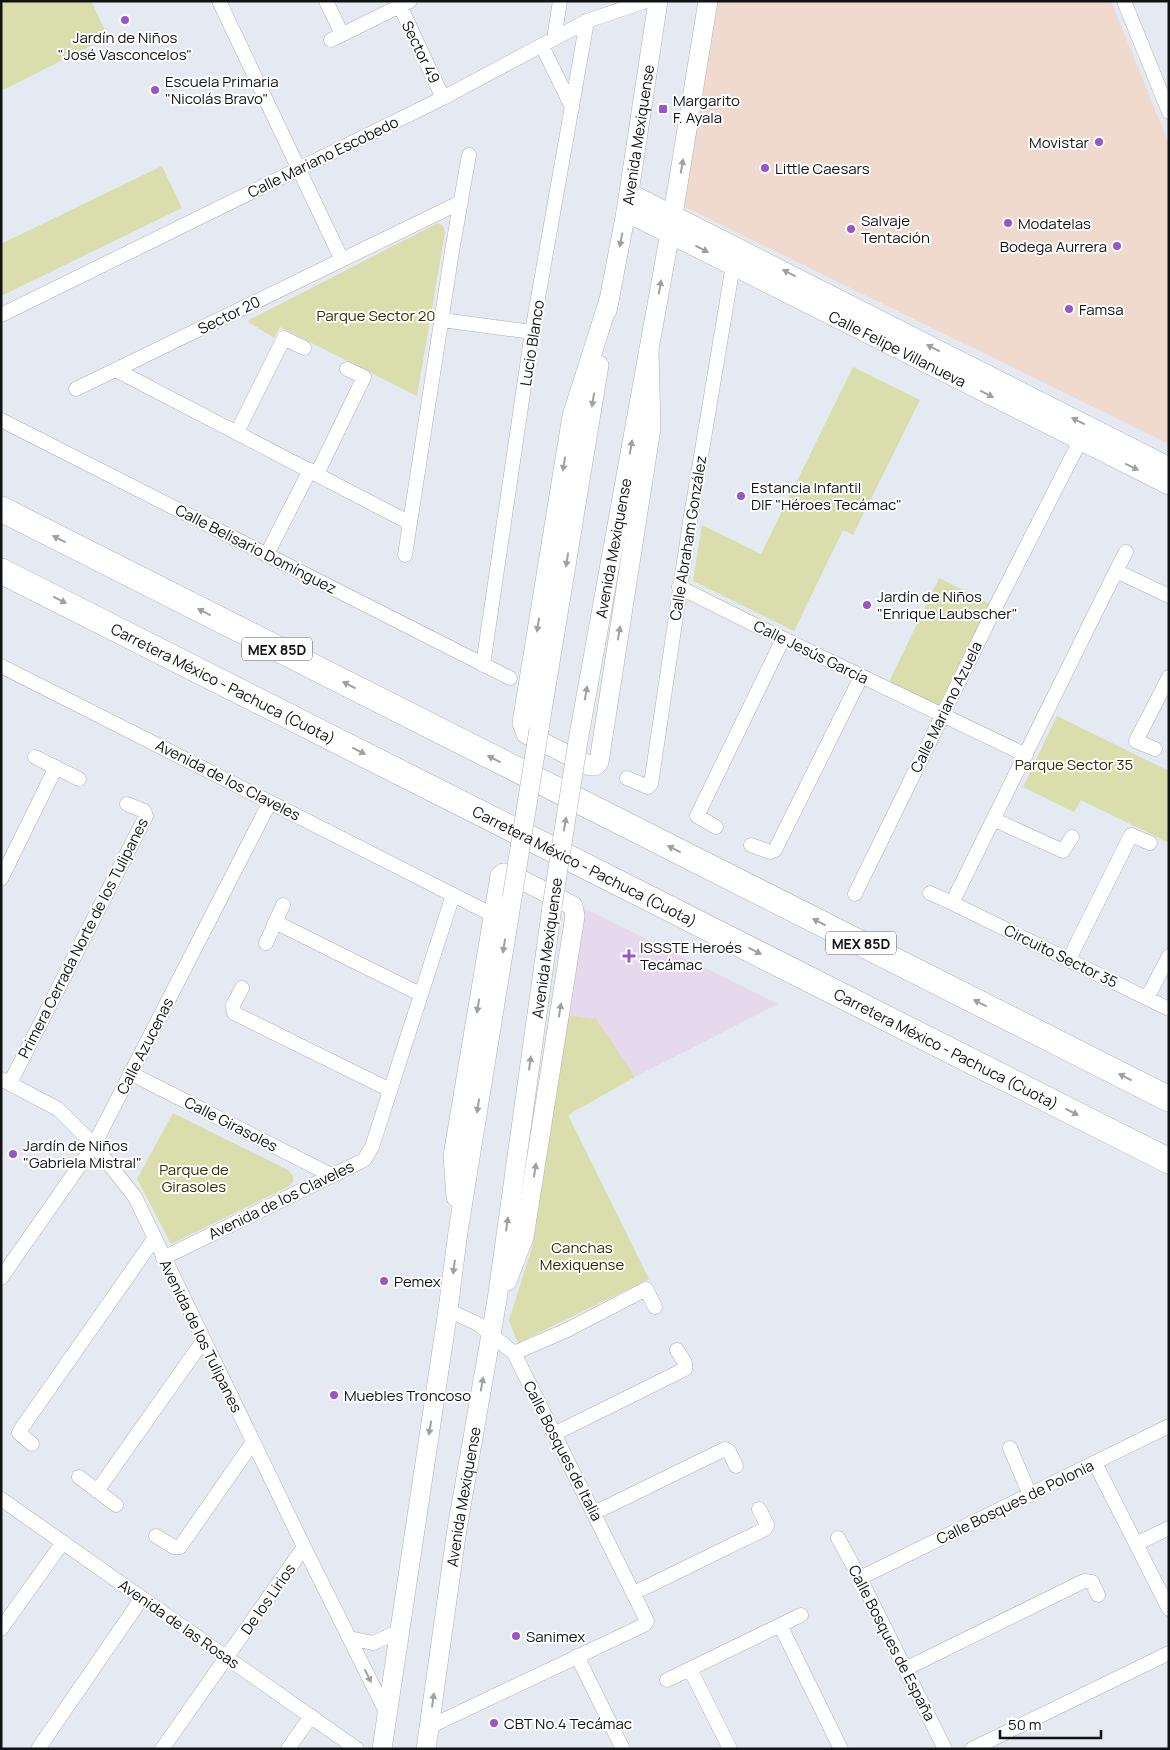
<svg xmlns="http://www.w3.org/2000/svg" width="1170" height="1750" font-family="Manrope,sans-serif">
	<rect width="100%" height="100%" fill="#e5e9f1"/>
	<path fill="#f0dacd" d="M710,1H1111L1169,144V444L679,204Z"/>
	<path fill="#e7d9ed" d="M584,908L778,1004L635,1077L595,1020L568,1015Z"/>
	<path fill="#d9deac" d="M1,1H91L108,37L1,91Z
		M162,166L182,208L1,296V244Z
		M438,223L443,226L445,232L417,396L280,327L274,338L247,321Z
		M853,367L920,400L853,535L843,530L794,631L693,581L702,525L761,554Z
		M939,578L990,604L938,708L888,684Z
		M1057,716L1169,771V843L1081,800L1074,812L1023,787Z
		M568,1015L594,1019L595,1017L635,1077L568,1115L649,1279L518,1343L509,1321L533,1244Z
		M173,1113L288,1170L293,1176V1182L288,1187L171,1244L137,1179Z"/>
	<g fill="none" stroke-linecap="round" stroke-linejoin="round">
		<g stroke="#adb1b8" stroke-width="15">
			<path id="street" d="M219,1L342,260
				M326,1L342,34
				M1124,1L1169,112
				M400,6L443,98
				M554,39L560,1
				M331,40L410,1
				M542,46L572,107
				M1,315L443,98L587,21L646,1
				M442,320L532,332
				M116,370L410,523
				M76,389L461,202
				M1,420L510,678
				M237,432L284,338L304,348
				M317,474L364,377L347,369
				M267,554L310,470
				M405,555L452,251L469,155
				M1116,571L1126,552
				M679,587L761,628L1026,755
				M1169,596L1116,571L952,903L1169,1009
				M483,665L532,332L587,21
				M1,666L493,915
				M1155,749L1136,741L1169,677
				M35,757L79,779
				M627,778L648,787L651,784L690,522L733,265
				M995,820L1063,851L1072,837
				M716,827L697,816L783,639
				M751,845L770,852L775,850L861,677
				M1,879L56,767
				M930,893L952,903
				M855,894L994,610L1080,441
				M275,922L420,994
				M266,943L283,905
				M1069,959L1131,835L1150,843
				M242,988L233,1005L234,1013L390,1090
				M1147,998L1169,956
				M130,1073L331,1175
				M1,1079L58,1109L94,1145L135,1197L304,1547L387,1714
				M10,1083L146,816L144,811L127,804
				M163,1258L364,1160L372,1147L453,895
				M1,1278L94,1145L270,802
				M514,1353L567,1330L646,1289L655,1307
				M554,1434L685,1369V1363L677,1350
				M32,1444L19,1433L21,1429L154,1239
				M1010,1448L1030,1495
				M1095,1463L1169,1609
				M79,1477L116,1505
				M97,1491L203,1341
				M1,1499L357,1749
				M594,1513L725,1449L729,1451L736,1466
				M156,1536L174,1547H180L253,1442
				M838,1538L860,1578L945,1749
				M1136,1544L1169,1528
				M860,1578L1169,1426
				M634,1593L765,1529L767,1525L759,1509
				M780,1625L841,1749
				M1,1629L63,1542
				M349,1638L373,1643L400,1631
				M577,1656L623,1749
				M690,1669L730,1749
				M905,1669L1084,1581L1092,1582L1098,1595
				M667,1680L801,1615
				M429,1727L644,1625L647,1621L514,1353L478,1324L448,1310
				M38,1749L142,1598
				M162,1749L304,1547
				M288,1749L311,1716
				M972,1749L1169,1653"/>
		</g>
		<g stroke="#adb1b8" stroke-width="20">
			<g id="secondary">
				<path d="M629,193L1169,467"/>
				<path id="s1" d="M626,212L1169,485"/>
				<path d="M609,300L572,416L522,723L526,734L590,766H595L599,762L651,428L649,350"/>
				<path id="s2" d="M607,311L626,212L658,1"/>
				<path d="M539,729L599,365"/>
				<path id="s3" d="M578,741L670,233L708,1"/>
				<path d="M456,1197L453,1156L500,876L503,873H508L573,906L575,916L524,1237L507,1281"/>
				<path d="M382,1749L448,1310L458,1232L512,898"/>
				<path id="s4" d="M426,1749L457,1529L497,1300L552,907"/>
			</g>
		</g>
		<g stroke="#adb1b8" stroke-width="26">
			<g id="highway">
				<path d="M1,509L1169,1099"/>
				<path id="s5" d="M1,571L1169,1161"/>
			</g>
		</g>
		<use href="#street" stroke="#fff" stroke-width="14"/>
		<use href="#secondary" stroke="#fff" stroke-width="19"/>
		<use href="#highway" stroke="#fff" stroke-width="25"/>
		<g stroke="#adb1b8" stroke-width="20" stroke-linecap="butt">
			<path id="secondary-bridge" d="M512,898L539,729
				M552,907L578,741"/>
		</g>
		<use href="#secondary-bridge" stroke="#fff" stroke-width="19"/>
	</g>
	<defs><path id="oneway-solid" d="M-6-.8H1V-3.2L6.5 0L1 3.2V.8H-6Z" transform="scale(1.25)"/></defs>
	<g fill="#a0a0a1">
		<use href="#oneway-solid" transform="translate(682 166) rotate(-80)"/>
		<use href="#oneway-solid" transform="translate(621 240) rotate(101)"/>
		<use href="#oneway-solid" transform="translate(702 249) rotate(27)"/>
		<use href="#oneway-solid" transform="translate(789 273) rotate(-153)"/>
		<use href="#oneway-solid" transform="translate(660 287) rotate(-80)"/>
		<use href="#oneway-solid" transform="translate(933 348) rotate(-153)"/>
		<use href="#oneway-solid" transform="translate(987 394) rotate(27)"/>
		<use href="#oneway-solid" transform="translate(593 400) rotate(99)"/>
		<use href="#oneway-solid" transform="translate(1078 421) rotate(-153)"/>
		<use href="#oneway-solid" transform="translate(631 447) rotate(-80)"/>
		<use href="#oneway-solid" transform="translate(564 464) rotate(99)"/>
		<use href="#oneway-solid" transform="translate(1132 467) rotate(26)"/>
		<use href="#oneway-solid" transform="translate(59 539) rotate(-153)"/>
		<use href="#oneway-solid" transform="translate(567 560) rotate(99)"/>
		<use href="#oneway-solid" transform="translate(60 600) rotate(27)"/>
		<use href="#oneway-solid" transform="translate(204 612) rotate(-153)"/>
		<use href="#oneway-solid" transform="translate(538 625) rotate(99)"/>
		<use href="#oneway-solid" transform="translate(619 633) rotate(-81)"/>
		<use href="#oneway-solid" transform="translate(349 685) rotate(-153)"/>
		<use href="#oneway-solid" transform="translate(586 693) rotate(-80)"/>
		<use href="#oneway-solid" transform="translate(359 751) rotate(27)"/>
		<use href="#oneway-solid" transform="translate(494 759) rotate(-153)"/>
		<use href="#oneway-solid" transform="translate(565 824) rotate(-81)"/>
		<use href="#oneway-solid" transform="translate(674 849) rotate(-153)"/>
		<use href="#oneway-solid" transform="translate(819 922) rotate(-153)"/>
		<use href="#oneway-solid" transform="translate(504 946) rotate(99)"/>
		<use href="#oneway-solid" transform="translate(755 951) rotate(27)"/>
		<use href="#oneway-solid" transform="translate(980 1003) rotate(-153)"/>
		<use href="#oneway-solid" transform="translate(478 1006) rotate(99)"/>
		<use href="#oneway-solid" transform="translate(560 1010) rotate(-81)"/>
		<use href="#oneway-solid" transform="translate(530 1063) rotate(-82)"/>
		<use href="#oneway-solid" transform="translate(1125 1077) rotate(-153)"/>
		<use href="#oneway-solid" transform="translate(478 1106) rotate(99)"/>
		<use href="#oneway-solid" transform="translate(1072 1112) rotate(27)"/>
		<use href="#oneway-solid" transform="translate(535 1170) rotate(-81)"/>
		<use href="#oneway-solid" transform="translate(507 1224) rotate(-82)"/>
		<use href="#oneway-solid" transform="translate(454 1267) rotate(97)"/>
		<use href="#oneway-solid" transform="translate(482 1384) rotate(-80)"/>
		<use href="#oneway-solid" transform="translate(430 1428) rotate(99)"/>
		<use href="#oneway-solid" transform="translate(368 1676) rotate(63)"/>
		<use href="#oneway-solid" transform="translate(433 1700) rotate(-82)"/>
	</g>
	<g fill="#9956cb" stroke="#fff" stroke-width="2">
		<circle cx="125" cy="20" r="5"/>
		<circle cx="155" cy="90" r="5"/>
		<rect x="658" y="104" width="10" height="10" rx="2.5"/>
		<circle cx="1099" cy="142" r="5"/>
		<circle cx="765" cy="168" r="5"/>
		<circle cx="1008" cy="223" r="5"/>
		<circle cx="851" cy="229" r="5"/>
		<circle cx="1117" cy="246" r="5"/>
		<circle cx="1069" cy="309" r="5"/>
		<circle cx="741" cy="496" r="5"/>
		<circle cx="867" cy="605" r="5"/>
		<path d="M626.5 948.5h5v5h5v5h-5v5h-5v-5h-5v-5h5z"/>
		<circle cx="13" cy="1154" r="5"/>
		<circle cx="384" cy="1281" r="5"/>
		<circle cx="334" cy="1395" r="5"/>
		<circle cx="516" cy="1636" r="5"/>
		<circle cx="494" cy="1723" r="5"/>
	</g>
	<g text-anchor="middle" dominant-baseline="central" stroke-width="4" stroke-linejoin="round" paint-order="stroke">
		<g fill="#fff" stroke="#58595a" stroke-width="1">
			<rect x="242" y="637.5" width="70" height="23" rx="4"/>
			<rect x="826" y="931.5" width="70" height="23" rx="4"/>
		</g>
		<g font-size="14" font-weight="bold" fill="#111214">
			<text x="277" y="649">MEX 85D</text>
			<text x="861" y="943">MEX 85D</text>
		</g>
		<g font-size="15" fill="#111214" stroke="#fff" text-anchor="start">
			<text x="125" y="37" text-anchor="middle">Jardín de Niños<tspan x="125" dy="17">"José Vasconcelos"</tspan></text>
			<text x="165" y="81">Escuela Primaria<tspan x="165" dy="17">"Nicolás Bravo"</tspan></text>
			<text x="673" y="100">Margarito<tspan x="673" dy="17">F. Ayala</tspan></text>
			<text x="1089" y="142" text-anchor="end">Movistar</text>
			<text x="775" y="168">Little Caesars</text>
			<text x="861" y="220">Salvaje<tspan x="861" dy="17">Tentación</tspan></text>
			<text x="1018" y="223">Modatelas</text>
			<text x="1107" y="246" text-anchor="end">Bodega Aurrera</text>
			<text x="1079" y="309">Famsa</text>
			<text x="751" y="487">Estancia Infantil<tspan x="751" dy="17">DIF "Héroes Tecámac"</tspan></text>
			<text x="877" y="596">Jardín de Niños<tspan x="877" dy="17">"Enrique Laubscher"</tspan></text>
			<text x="640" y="947">ISSSTE Heroés<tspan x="640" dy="17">Tecámac</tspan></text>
			<text x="23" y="1145">Jardín de Niños<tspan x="23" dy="17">"Gabriela Mistral"</tspan></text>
			<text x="394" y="1281">Pemex</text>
			<text x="344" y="1395">Muebles Troncoso</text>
			<text x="526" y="1636">Sanimex</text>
			<text x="504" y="1723">CBT No.4 Tecámac</text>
		</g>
		<g font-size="15" fill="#111214" stroke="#fff">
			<text transform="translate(421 52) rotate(64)">Sector 49</text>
			<text stroke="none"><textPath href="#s2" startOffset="179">Avenida Mexiquense</textPath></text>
			<text transform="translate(323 157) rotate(-26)">Calle Mariano Escobedo</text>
			<text transform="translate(229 315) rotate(-26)">Sector 20</text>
			<text transform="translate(532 343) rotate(-81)">Lucio Blanco</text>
			<text stroke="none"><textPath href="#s1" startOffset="304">Calle Felipe Villanueva</textPath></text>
			<text transform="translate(688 538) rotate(-81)">Calle Abraham González</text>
			<text stroke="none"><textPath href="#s3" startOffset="196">Avenida Mexiquense</textPath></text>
			<text transform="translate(256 549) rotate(27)">Calle Belisario Domínguez</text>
			<text transform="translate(811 652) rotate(26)">Calle Jesús García</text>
			<text stroke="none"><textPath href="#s5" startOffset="249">Carretera México - Pachuca (Cuota)</textPath></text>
			<text transform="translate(946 707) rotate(-64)">Calle Mariano Azuela</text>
			<text transform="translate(228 780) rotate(27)">Avenida de los Claveles</text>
			<text stroke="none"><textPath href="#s5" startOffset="654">Carretera México - Pachuca (Cuota)</textPath></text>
			<text transform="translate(83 938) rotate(-63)">Primera Cerrada Norte de los Tulipanes</text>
			<text transform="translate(547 948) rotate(-82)">Avenida Mexiquense</text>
			<text transform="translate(1061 956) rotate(26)">Circuito Sector 35</text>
			<text transform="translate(145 1046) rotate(-63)">Calle Azucenas</text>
			<text stroke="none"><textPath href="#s5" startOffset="1059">Carretera México - Pachuca (Cuota)</textPath></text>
			<text transform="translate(231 1124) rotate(27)">Calle Girasoles</text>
			<text transform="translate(281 1200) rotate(-26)">Avenida de los Claveles</text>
			<text transform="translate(201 1336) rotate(64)">Avenida de los Tulipanes</text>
			<text transform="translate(563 1451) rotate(63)">Calle Bosques de Italia</text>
			<text stroke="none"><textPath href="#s4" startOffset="255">Avenida Mexiquense</textPath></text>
			<text transform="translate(1015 1502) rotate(-26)">Calle Bosques de Polonia</text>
			<text transform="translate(268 1599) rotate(-55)">De los Lirios</text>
			<text transform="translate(179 1624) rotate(35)">Avenida de las Rosas</text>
			<text transform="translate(892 1643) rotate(63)">Calle Bosques de España</text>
		</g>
		<g font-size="15" fill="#2e3000" stroke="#fff">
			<text x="376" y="315">Parque Sector 20</text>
			<text x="1074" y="764">Parque Sector 35</text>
			<text x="194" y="1169">Parque de<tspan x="194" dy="17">Girasoles</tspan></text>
			<text x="582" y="1247">Canchas<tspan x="582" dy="17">Mexiquense</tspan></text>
		</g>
	</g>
	<rect width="1170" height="1750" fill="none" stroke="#111214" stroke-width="5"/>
	<path d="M1000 1730v8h101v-8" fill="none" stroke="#111214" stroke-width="2.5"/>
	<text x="1008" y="1730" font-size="15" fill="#111214" stroke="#ffffff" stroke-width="4" paint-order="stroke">50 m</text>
</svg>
